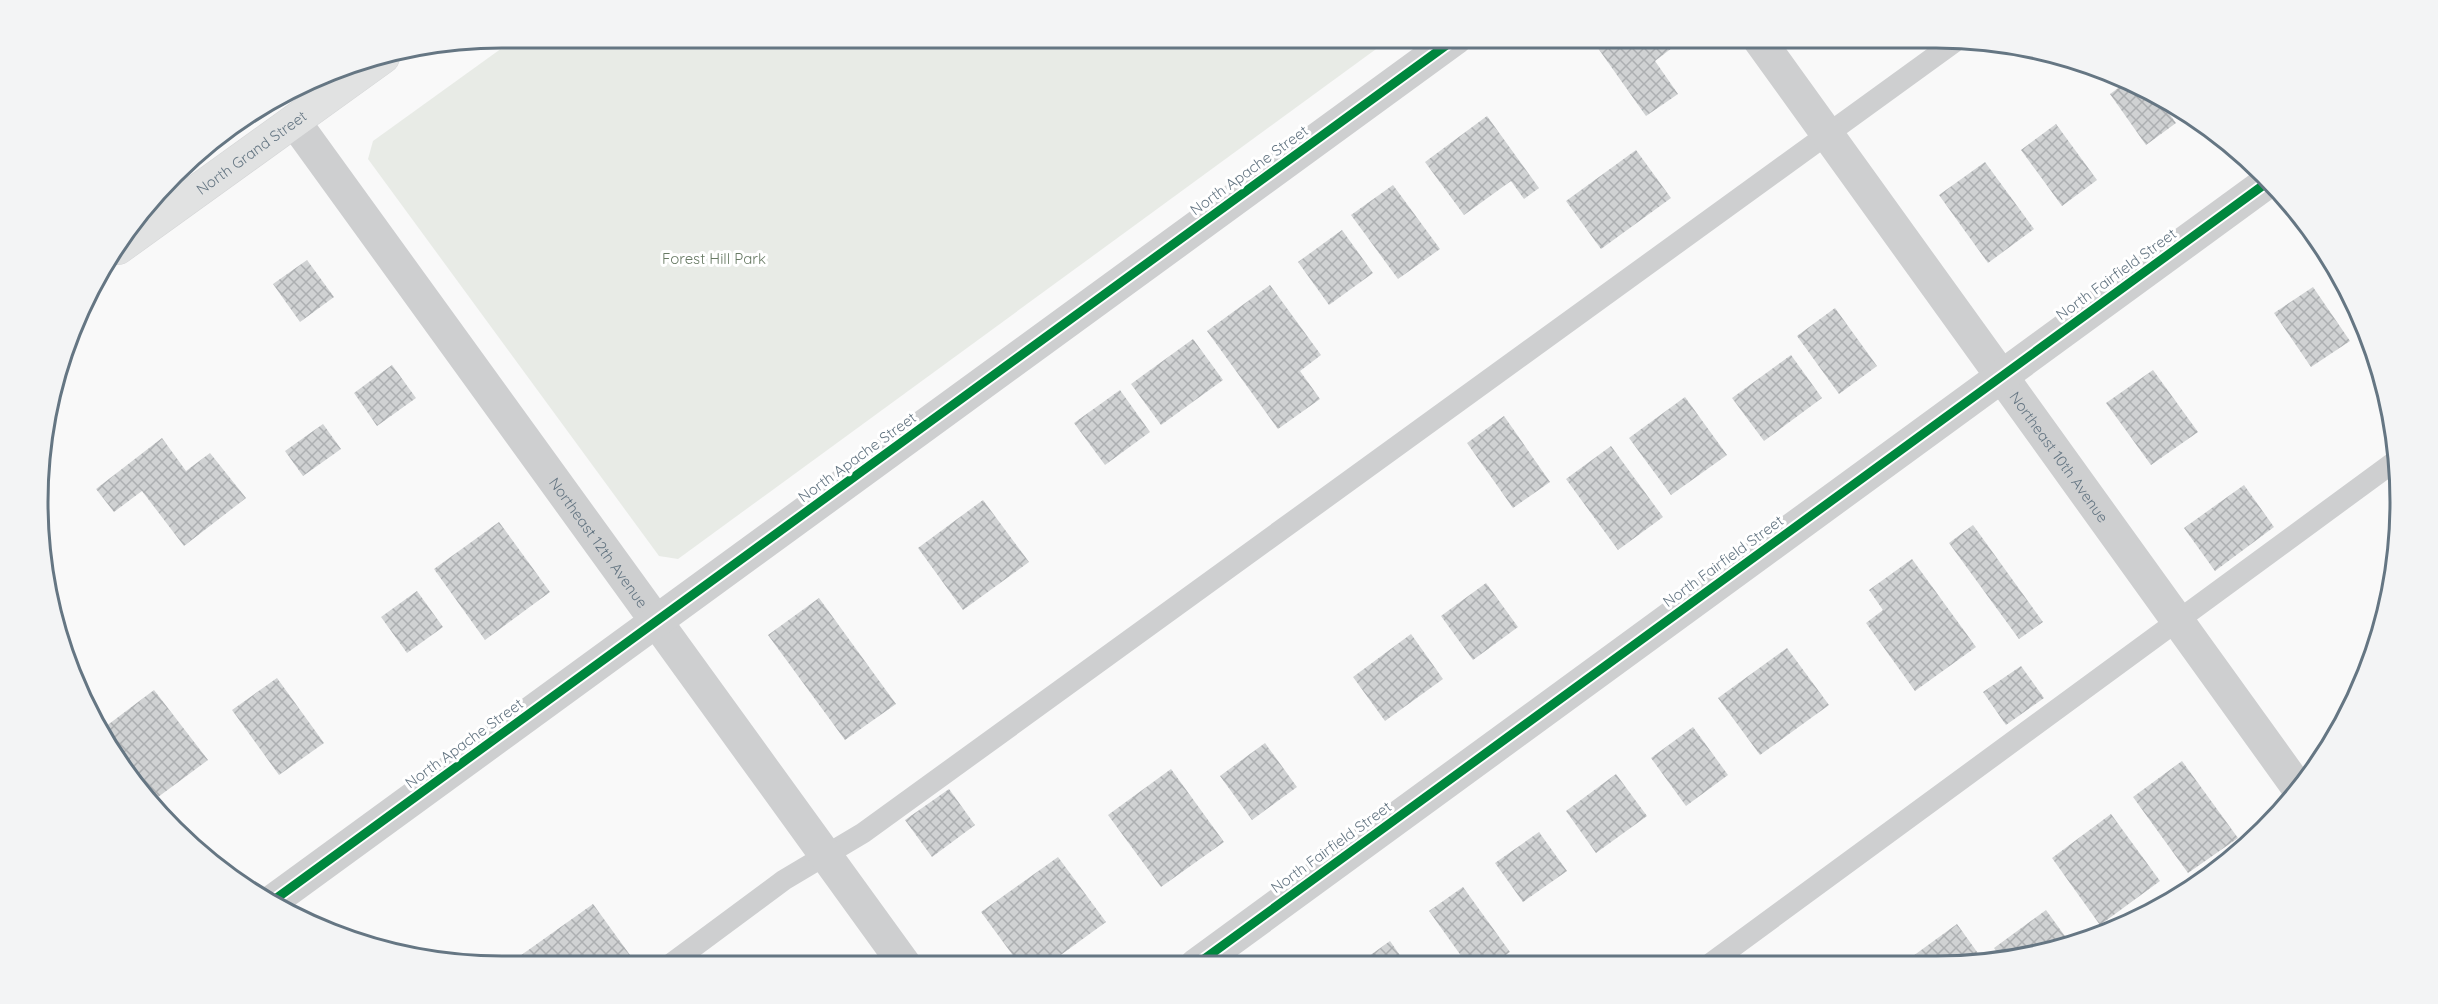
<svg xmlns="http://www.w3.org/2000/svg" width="2438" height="1004" font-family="Quicksand,sans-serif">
	<defs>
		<pattern id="building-cross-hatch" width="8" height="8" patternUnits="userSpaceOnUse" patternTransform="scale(1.5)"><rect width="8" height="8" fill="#d0d2d3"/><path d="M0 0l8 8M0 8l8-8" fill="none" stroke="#acafb1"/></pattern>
	</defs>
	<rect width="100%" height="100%" fill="#f9f9f9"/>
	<path fill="#e8ebe6" d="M516,38H1378L1383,44L678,559L659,556L368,159L373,141Z"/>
	<path fill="url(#building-cross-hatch)" d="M1604,38H1685L1655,61L1678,94L1646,116L1595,44Z
		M2128,81L2154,93L2176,123L2146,145L2110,94Z
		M1487,116L1539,188L1524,199L1511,181L1464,215L1425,162Z
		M2056,124L2097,180L2062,206L2021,150Z
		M1636,150L1671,198L1601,249L1566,201Z
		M1985,162L2034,229L1988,263L1939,195Z
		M1393,185L1440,249L1398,279L1351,215Z
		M1342,230L1373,273L1329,305L1298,262Z
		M307,260L334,297L300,322L273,284Z
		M1270,285L1321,355L1300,371L1320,399L1278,429L1207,331Z
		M2313,287L2350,341L2311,367L2274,313Z
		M1835,308L1877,366L1839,394L1797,336Z
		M1193,339L1223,380L1161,425L1131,384Z
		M1791,355L1822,398L1764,441L1732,398Z
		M392,365L416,398L377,426L354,393Z
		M2153,370L2198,432L2151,465L2106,403Z
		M1120,390L1150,432L1105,465L1074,423Z
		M1685,397L1727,455L1671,495L1629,438Z
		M1504,416L1550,482L1513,508L1467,443Z
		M323,424L341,449L303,476L285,451Z
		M162,438L186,471L210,453L246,498L184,546L142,491L114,512L96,489Z
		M1611,446L1663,517L1618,550L1566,479Z
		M2244,485L2274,527L2215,571L2184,528Z
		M983,500L1029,562L963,610L918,548Z
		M499,522L550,592L485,640L434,569Z
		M1973,525L2043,622L2019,639L1949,543Z
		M1912,559L1976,647L1915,691L1866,623L1883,610L1869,590Z
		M1486,583L1518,627L1473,660L1441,616Z
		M417,591L443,627L407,653L381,617Z
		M819,598L896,704L845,740L768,635Z
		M1411,634L1443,679L1385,721L1353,677Z
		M1787,648L1829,705L1760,755L1718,698Z
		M2021,666L2044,698L2006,725L1983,692Z
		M277,678L324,743L279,775L232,710Z
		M154,690L208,760L154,800L101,730Z
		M1693,727L1728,775L1686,806L1651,758Z
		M1265,743L1297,787L1252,820L1220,776Z
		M2182,761L2238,838L2188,873L2133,797Z
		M1171,769L1224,842L1161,887L1108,815Z
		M1616,774L1647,816L1596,853L1566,811Z
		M949,789L975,825L932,857L905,820Z
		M2111,814L2160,881L2100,925L2052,858Z
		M1539,832L1567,871L1523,902L1495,863Z
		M1058,857L1106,922L1047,965H1020L981,912Z
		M1463,887L1510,952L1493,964H1467L1429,911Z
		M593,904L630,955L615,966H506Z
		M2046,910L2070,943L2003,961L1994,948Z
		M1957,924L1985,963H1918L1913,956Z
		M1390,941L1406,964H1358Z"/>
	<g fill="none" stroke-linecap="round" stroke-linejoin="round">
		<g stroke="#d5d6d7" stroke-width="34">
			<g id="secondary">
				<path id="s3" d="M118,248L383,57"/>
			</g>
		</g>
		<path stroke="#cecfd0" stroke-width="21" d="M1711,963L2398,459
			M668,966L784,880L863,833L1956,41"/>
		<g stroke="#cecfd0" stroke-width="33">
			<path id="s1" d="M1758,38L2298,788"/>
			<path id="s2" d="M294,121L905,965"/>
			<path d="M274,900L1456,38"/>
			<path d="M1196,965L2269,181"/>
		</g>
		<use href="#secondary" stroke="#e1e2e2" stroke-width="33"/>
		<g stroke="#fff" stroke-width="13">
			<path id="cycleway" d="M274,900L1456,38
				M1196,965L2269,181"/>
		</g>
		<use href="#cycleway" stroke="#00873e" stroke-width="9"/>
	</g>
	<g text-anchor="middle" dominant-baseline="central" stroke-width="6" stroke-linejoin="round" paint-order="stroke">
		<g font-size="15" fill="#657683" stroke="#fff">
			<text stroke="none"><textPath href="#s3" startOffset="164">North Grand Street</textPath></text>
			<text transform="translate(1249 170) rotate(-36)">North Apache Street</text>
			<text transform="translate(2116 274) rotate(-36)">North Fairfield Street</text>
			<text stroke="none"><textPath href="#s1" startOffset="516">Northeast 10th Avenue</textPath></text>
			<text transform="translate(857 457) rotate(-36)">North Apache Street</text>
			<text stroke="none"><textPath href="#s2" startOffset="520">Northeast 12th Avenue</textPath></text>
			<text transform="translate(1723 561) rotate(-36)">North Fairfield Street</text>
			<text transform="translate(464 743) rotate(-36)">North Apache Street</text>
			<text transform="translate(1331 847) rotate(-36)">North Fairfield Street</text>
		</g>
		<g font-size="15" fill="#687a64" stroke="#fff">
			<text x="714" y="258">Forest Hill Park</text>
		</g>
	</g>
	<path d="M0 0H2438V1004H0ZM502 48H1936A454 454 0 0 1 2390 502V502A454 454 0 0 1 1936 956H502A454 454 0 0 1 48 502V502A454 454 0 0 1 502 48Z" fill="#f3f4f5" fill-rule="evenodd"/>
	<path fill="none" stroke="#657683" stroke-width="3" d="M502 48H1936A454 454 0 0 1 2390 502V502A454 454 0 0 1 1936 956H502A454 454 0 0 1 48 502V502A454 454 0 0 1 502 48Z"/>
</svg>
